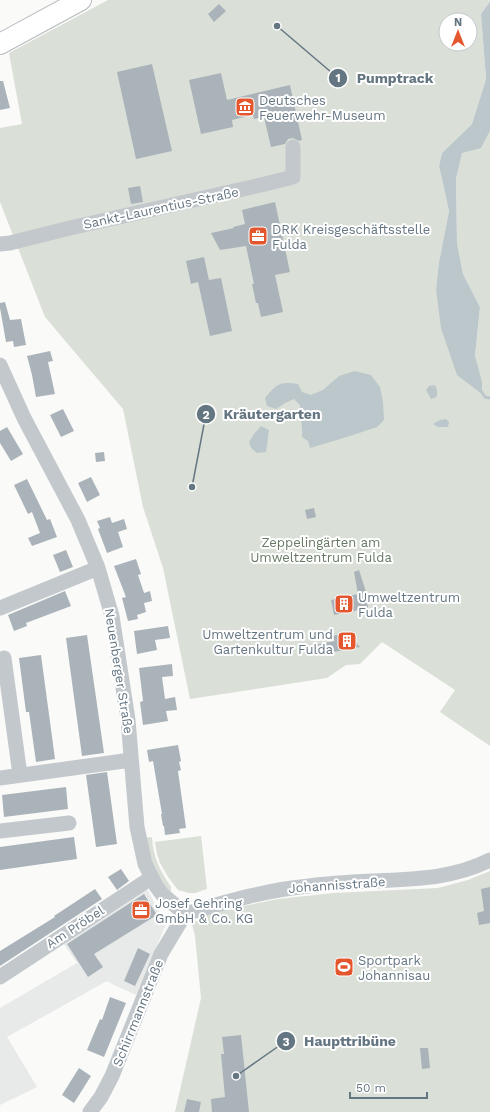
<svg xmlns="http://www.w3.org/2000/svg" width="490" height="1112" font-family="'Work Sans',sans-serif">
	<rect width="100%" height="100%" fill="#fafaf8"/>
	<path fill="#e8e9e9" d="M147,889L166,924L136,995L114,985L107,981L7,1037L37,1087L0,1105V1008L77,963L64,944Z"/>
	<path fill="#dadfd7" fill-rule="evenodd" d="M108,0H490L481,14L486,79L472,124L442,153L439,166L449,211L439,262L436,289L475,356L480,307L463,274L457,243L456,179L462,152L481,147L490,131V746L440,712L455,690L382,642L360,664L346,665L327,678L190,699L163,568L143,507L123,409L45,317L0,202V128L22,124L9,53ZM446,20H470V44H446Z
		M201,836L207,889L195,893H189L178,890L168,877L160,863L157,854L155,842Z
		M152,837C153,858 160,870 171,887V890L170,892L155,874L144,838Z
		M490,871V1112H175L201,998L195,936L192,924L204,916L223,910L278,899L334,893L438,888L468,880Z"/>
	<path fill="#bbc7cb" d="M490,1V131L481,148L462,153L456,179L457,243L463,274L480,307L475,356L482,382V394L457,375L441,328L436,289L439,262L449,211L439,166L442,153L472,124L486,79L481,14Z
		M355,371L371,375L380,387L383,402L384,420L377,427L350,436L310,448L308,441L302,437C303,427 300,416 300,405L294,399L285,403L276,409L267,406L265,398C276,384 280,381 298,384L302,392L311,395L323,390L339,376Z
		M435,385L437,390V396L435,398L431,399L426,390L429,386Z
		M446,419L449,422L448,427H438L433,424L440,420Z
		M261,426L269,430L266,452L257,453L251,448L249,442L254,434Z"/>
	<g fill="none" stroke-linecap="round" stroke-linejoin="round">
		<path stroke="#bbc7cb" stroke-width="3" d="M481,391L485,397L490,398"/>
	</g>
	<path fill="#aab3b9" d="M219,4L226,11L214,22L208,14Z
		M152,64L172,151L136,159L117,72Z
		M221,73L227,100L290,85L302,140L299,141L293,138L288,139L285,144L271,147L264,117L254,119L253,115L232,120L233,127L201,134L189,80Z
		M0,81H3L10,108L0,110Z
		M140,186L143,202L131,204L128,188Z
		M275,202L290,272L275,275L283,312L261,317L258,303H256L252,284H254L246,246L220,250L211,233L234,228L233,227L245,224L242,210Z
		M204,257L209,280L221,278L232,331L210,336L198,282L191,284L186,261Z
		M5,302L10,320L21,319L26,345L14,347L13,341L6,342L0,308V303Z
		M50,351L53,361L48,362L55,394L36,397L32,375L27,356Z
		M63,409L74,431L61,437L50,415Z
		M7,427L23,454L11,461L0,443V431Z
		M104,452L105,461L96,462L95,453Z
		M91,477L100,495L87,502L78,483Z
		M27,479L47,520L50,519L57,537L32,546L28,538L40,533L32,512L28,514L14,485Z
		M314,508L316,517L307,519L305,510Z
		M110,517L112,523L124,519L127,529L118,532L123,547L107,553L98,529L100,528L97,521Z
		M66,550L73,567L60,572L53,555Z
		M136,559L141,574L138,575L144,593L150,591L152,601L144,603L146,612L137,615L138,619L128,621L122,598L126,597L114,566Z
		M359,570L366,592L368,608L334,615L331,600L358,594L354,572Z
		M65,591L71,606L26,623L27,626L14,631L8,615Z
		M168,626L170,638L155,640L157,650L137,654L134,631Z
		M348,633L360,647L311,656L309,646L335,641L332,636Z
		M87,635L104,753L82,756L66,638Z
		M41,655L55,759L36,762L29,712H26L19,658Z
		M172,664L173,676L162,677L165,699L175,697L177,710L166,711L168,721L143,725L140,702L143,701L139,668Z
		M178,745L181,761L179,762L181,770L178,771L186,828L179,829L180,833L165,835L164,826H163L161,814H162L153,761L149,762L147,750Z
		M107,772L117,844L96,847L86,775Z
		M66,787L68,809L4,817L2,795Z
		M74,837L77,859L0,870V847Z
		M121,869L129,881L117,890L108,877Z
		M490,887V923L479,925L477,913L484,911L481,889Z
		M95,889L102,899L0,966V951L55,917L54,916Z
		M144,894L157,915L94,954L103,967L88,977L67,944Z
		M138,948L150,954L135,986L124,981Z
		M110,997L126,1003L104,1057L87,1050L100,1019L102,1020Z
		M241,1035L249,1112H212L211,1099L225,1097L221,1054H224L222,1037Z
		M420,1048H428L430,1068L422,1069Z
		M79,1068L91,1076L74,1103L62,1095Z
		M187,1099L201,1102L199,1112H184Z"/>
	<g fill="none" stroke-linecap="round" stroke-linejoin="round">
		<g stroke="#b5babe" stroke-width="22">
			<path id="major" d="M0,44L81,0"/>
		</g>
		<path stroke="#c3c8cc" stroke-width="15" d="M0,244L10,243L70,228L261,185L293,177V147
			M0,365L24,418L78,520L98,568L112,616L128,720L137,827L142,850L145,864L156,886L162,894L185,914
			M0,608L98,568
			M4,658L20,775
			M0,778L131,760
			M0,831L69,823
			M185,914C226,902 265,890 309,886C330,883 351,882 372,881C413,879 453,879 490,860
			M0,977L151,878
			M90,1112L101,1097L112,1076L161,954L185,914"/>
		<use href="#major" stroke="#fff" stroke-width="20"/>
	</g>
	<defs>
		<g id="museum-square" transform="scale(1)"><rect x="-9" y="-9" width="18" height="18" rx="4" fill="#e4572e" stroke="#fff"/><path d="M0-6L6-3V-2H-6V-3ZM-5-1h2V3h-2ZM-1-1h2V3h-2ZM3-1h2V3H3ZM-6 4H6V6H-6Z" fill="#fff"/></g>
		<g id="office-square" transform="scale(1)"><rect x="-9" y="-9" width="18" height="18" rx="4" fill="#e4572e" stroke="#fff"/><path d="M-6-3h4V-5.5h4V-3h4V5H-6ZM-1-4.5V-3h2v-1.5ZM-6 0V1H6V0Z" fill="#fff"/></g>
		<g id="building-square" transform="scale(1)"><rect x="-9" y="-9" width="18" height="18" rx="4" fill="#e4572e" stroke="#fff"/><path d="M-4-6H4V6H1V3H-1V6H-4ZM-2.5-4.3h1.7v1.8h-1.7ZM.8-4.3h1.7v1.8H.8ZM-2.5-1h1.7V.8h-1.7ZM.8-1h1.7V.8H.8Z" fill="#fff"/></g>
		<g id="stadium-square" transform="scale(1)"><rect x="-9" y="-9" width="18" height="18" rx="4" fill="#e4572e" stroke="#fff"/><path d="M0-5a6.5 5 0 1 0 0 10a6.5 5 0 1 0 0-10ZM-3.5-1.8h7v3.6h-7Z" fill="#fff"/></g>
	</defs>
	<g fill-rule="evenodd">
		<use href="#museum-square" x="245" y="107"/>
		<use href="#office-square" x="258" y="236"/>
		<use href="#building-square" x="344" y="604"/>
		<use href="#building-square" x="347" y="641"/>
		<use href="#office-square" x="141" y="910"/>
		<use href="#stadium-square" x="344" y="967"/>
	</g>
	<g text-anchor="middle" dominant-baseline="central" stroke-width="4" stroke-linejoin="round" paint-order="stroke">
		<g font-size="13" fill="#657683" stroke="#fff" text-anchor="start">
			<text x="259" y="100">Deutsches<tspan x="259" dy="15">Feuerwehr-Museum</tspan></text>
			<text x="272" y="229">DRK Kreisgeschäftsstelle<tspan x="272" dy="15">Fulda</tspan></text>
			<text x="358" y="597">Umweltzentrum<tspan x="358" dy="15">Fulda</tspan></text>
			<text x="333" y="634" text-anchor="end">Umweltzentrum und<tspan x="333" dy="15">Gartenkultur Fulda</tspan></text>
			<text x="155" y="903">Josef Gehring<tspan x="155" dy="15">GmbH &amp; Co. KG</tspan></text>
			<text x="358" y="960">Sportpark<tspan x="358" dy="15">Johannisau</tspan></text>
		</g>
		<g font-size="13" fill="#657683" stroke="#fff">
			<text transform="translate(161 208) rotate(-12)">Sankt-Laurentius-Straße</text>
			<text transform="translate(119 671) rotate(81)">Neuenberger Straße</text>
			<text transform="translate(337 885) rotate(-4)">Johannisstraße</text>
			<text transform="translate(75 927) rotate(-33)">Am Pröbel</text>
			<text transform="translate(138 1013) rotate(-68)">Schirrmannstraße</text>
		</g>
		<g font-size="13" fill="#687a64" stroke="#fff">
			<text x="321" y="542">Zeppelingärten am<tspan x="321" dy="15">Umweltzentrum Fulda</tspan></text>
		</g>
	</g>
	<path fill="none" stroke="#657683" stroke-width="1.5" d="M277 26L338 78M192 487L206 414M236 1076L286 1041"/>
	<g fill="#657683" stroke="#fff" stroke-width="1.5">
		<circle cx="277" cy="26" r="4"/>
		<circle cx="192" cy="487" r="4"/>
		<circle cx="236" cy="1076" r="4"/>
		<circle cx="338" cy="78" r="10"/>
		<circle cx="206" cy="414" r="10"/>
		<circle cx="286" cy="1041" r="10"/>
	</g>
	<g font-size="12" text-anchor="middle" font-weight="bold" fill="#fff">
		<text x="338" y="82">1</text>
		<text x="206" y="419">2</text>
		<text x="286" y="1046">3</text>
	</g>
	<g font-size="14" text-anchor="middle" font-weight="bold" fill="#657683" stroke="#fff" stroke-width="4" stroke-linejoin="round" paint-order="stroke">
		<text x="395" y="83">Pumptrack</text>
		<text x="272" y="419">Kräutergarten</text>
		<text x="350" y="1046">Haupttribüne</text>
	</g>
	<g transform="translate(458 32)"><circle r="19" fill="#ffffff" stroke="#c1c8cd"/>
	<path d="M0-3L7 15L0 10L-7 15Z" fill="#e4572e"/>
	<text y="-6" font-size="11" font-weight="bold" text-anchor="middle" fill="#657683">N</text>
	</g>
	<path d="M350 1092v6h77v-6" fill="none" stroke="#657683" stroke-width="2"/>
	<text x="356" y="1092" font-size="12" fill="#657683" stroke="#ffffff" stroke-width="3" paint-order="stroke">50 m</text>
</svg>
